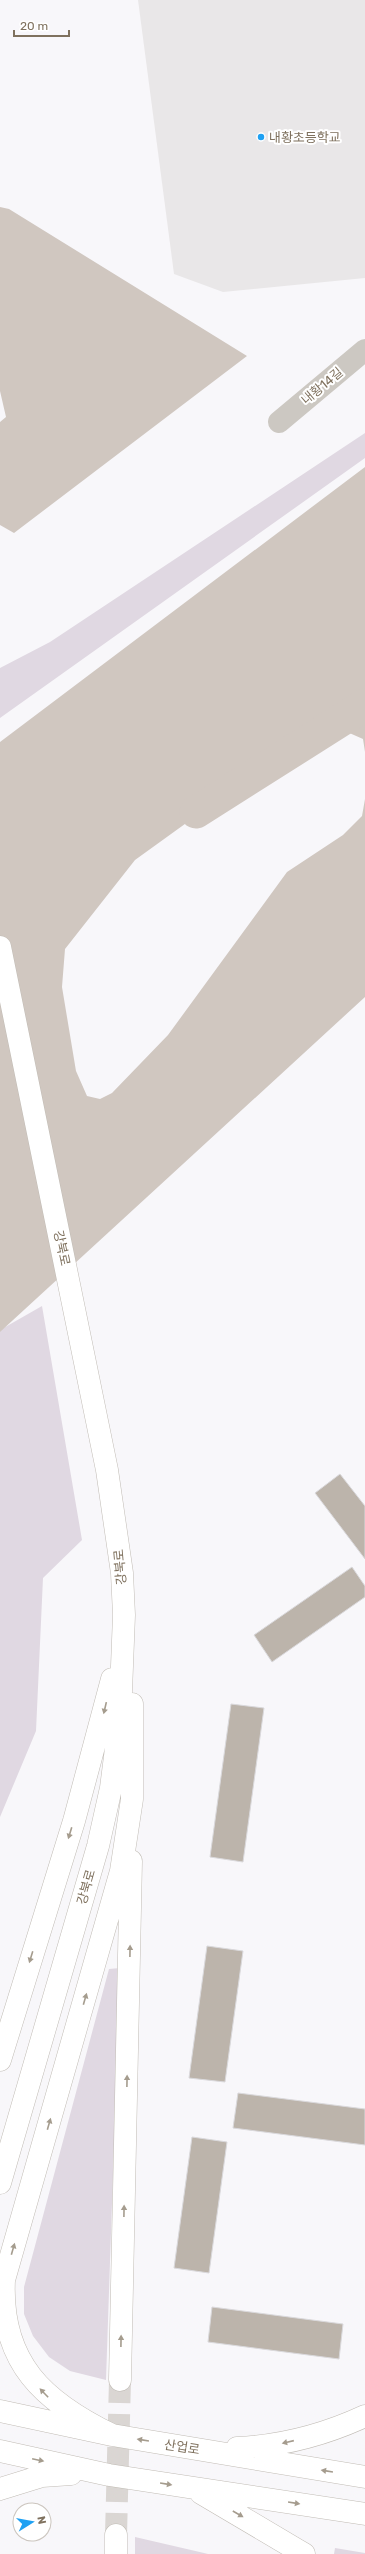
<svg xmlns="http://www.w3.org/2000/svg" width="365" height="2554" font-family="Rubik,'Noto Sans KR',sans-serif">
	<rect width="100%" height="100%" fill="#f8f7fa"/>
	<path fill="#e9e7e8" d="M138,0H365V278L223,292L174,274Z"/>
	<path fill="#e0d8e2" d="M365,433V458L0,718V668L50,642Z
		M42,1306L82,1540L43,1578L36,1731L0,1817V1330Z
		M120,1968L106,2380L70,2371L49,2357L33,2336L24,2314V2287L109,1969Z
		M135,2537L204,2553L208,2554H135Z
		M335,2548L365,2553V2554H334Z"/>
	<path fill="#d0c7c0" d="M0,207L9,209L247,356L14,533L0,525V422L6,417L0,391Z
		M365,467V752L363,739L338,728L297,731L248,764L230,796L196,816L135,860L65,949L62,987L76,1071L87,1096L100,1099L112,1093L168,1035L287,872L343,835L362,816L365,799V997L0,1332V742Z"/>
	<g fill="none" stroke-linecap="round" stroke-linejoin="round">
		<path stroke="#d0c7c0" stroke-width="33" d="M196,812L365,705"/>
	</g>
	<path fill="#bcb4ab" stroke="#dad9dc" d="M340,1474L365,1506V1559L315,1493Z
		M352,1567L365,1586V1597L272,1662L254,1635Z
		M231,1704L264,1708L243,1862L210,1857Z
		M207,1946L243,1951L225,2082L189,2078Z
		M238,2093L365,2109V2145L233,2128Z
		M192,2137L227,2142L209,2273L174,2268Z
		M212,2307L343,2324L339,2359L208,2342Z"/>
	<g fill="none" stroke-linecap="round" stroke-linejoin="round">
		<path stroke="#dad6d3" stroke-width="22" stroke-dasharray="22 11" stroke-linecap="butt" d="M116,2535L120,2380"/>
		<g stroke="#c1bcb5" stroke-width="23">
			<path id="secondary" d="M0,947L107,1470L122,1573L124,1615L120,1717L111,1788L98,1846L0,2183
				M0,2060L74,1821L112,1679
				M120,2380L131,1861
				M0,2411L112,2435L365,2477
				M112,2435C44,2402 0,2363 4,2280L121,1871L132,1799V1704
				M237,2448C282,2446 324,2435 365,2416
				M0,2451L109,2475L365,2514
				M0,2489L42,2476L71,2474
				M201,2493L304,2554
				M116,2554V2535"/>
		</g>
		<path stroke="#ccc8c2" stroke-width="22" d="M279,422L365,350"/>
		<use href="#secondary" stroke="#fff" stroke-width="22"/>
	</g>
	<defs><path id="oneway-solid" d="M-6-.8H1V-3.2L6.5 0L1 3.2V.8H-6Z"/></defs>
	<g fill="#a59c8e">
		<use href="#oneway-solid" transform="translate(105 1708) rotate(103)"/>
		<use href="#oneway-solid" transform="translate(70 1833) rotate(107)"/>
		<use href="#oneway-solid" transform="translate(130 1951) rotate(-89)"/>
		<use href="#oneway-solid" transform="translate(31 1957) rotate(107)"/>
		<use href="#oneway-solid" transform="translate(85 1999) rotate(-74)"/>
		<use href="#oneway-solid" transform="translate(127 2081) rotate(-89)"/>
		<use href="#oneway-solid" transform="translate(49 2124) rotate(-74)"/>
		<use href="#oneway-solid" transform="translate(124 2211) rotate(-89)"/>
		<use href="#oneway-solid" transform="translate(13 2249) rotate(-74)"/>
		<use href="#oneway-solid" transform="translate(121 2341) rotate(-89)"/>
		<use href="#oneway-solid" transform="translate(44 2393) rotate(-134)"/>
		<use href="#oneway-solid" transform="translate(143 2440) rotate(-171)"/>
		<use href="#oneway-solid" transform="translate(288 2442) rotate(167)"/>
		<use href="#oneway-solid" transform="translate(38 2460) rotate(12)"/>
		<use href="#oneway-solid" transform="translate(327 2471) rotate(-171)"/>
		<use href="#oneway-solid" transform="translate(166 2484) rotate(9)"/>
		<use href="#oneway-solid" transform="translate(294 2503) rotate(9)"/>
		<use href="#oneway-solid" transform="translate(238 2514) rotate(30)"/>
	</g>
	<circle fill="#1fa1f3" stroke="#fff" stroke-width="1.5" cx="261" cy="137" r="4"/>
	<g text-anchor="middle" dominant-baseline="central" stroke-width="4" stroke-linejoin="round" paint-order="stroke">
		<g font-size="13" fill="#7f715e" stroke="#fff" text-anchor="start">
			<text x="269" y="137">내황초등학교</text>
		</g>
		<g font-size="13" fill="#7f715e" stroke="#fff">
			<text transform="translate(322 386) rotate(-40)">내황14길</text>
			<text transform="translate(62 1248) rotate(78)">강북로</text>
			<text transform="translate(120 1567) rotate(-95)">강북로</text>
			<text transform="translate(86 1887) rotate(-74)">강북로</text>
			<text transform="translate(182 2447) rotate(9)">산업로</text>
		</g>
	</g>
	<g transform="translate(32 2522) rotate(79)"><circle r="19" fill="#ffffff" stroke="#ccc6bf"/>
	<path d="M0-3L7 15L0 10L-7 15Z" fill="#1fa1f3"/>
	<text y="-6" font-size="11" font-weight="bold" text-anchor="middle" fill="#7f715e">N</text>
	</g>
	<path d="M14 30v6h55v-6" fill="none" stroke="#7f715e" stroke-width="2"/>
	<text x="20" y="30" font-size="12" fill="#7f715e" stroke="#ffffff" stroke-width="3" paint-order="stroke">20 m</text>
</svg>
